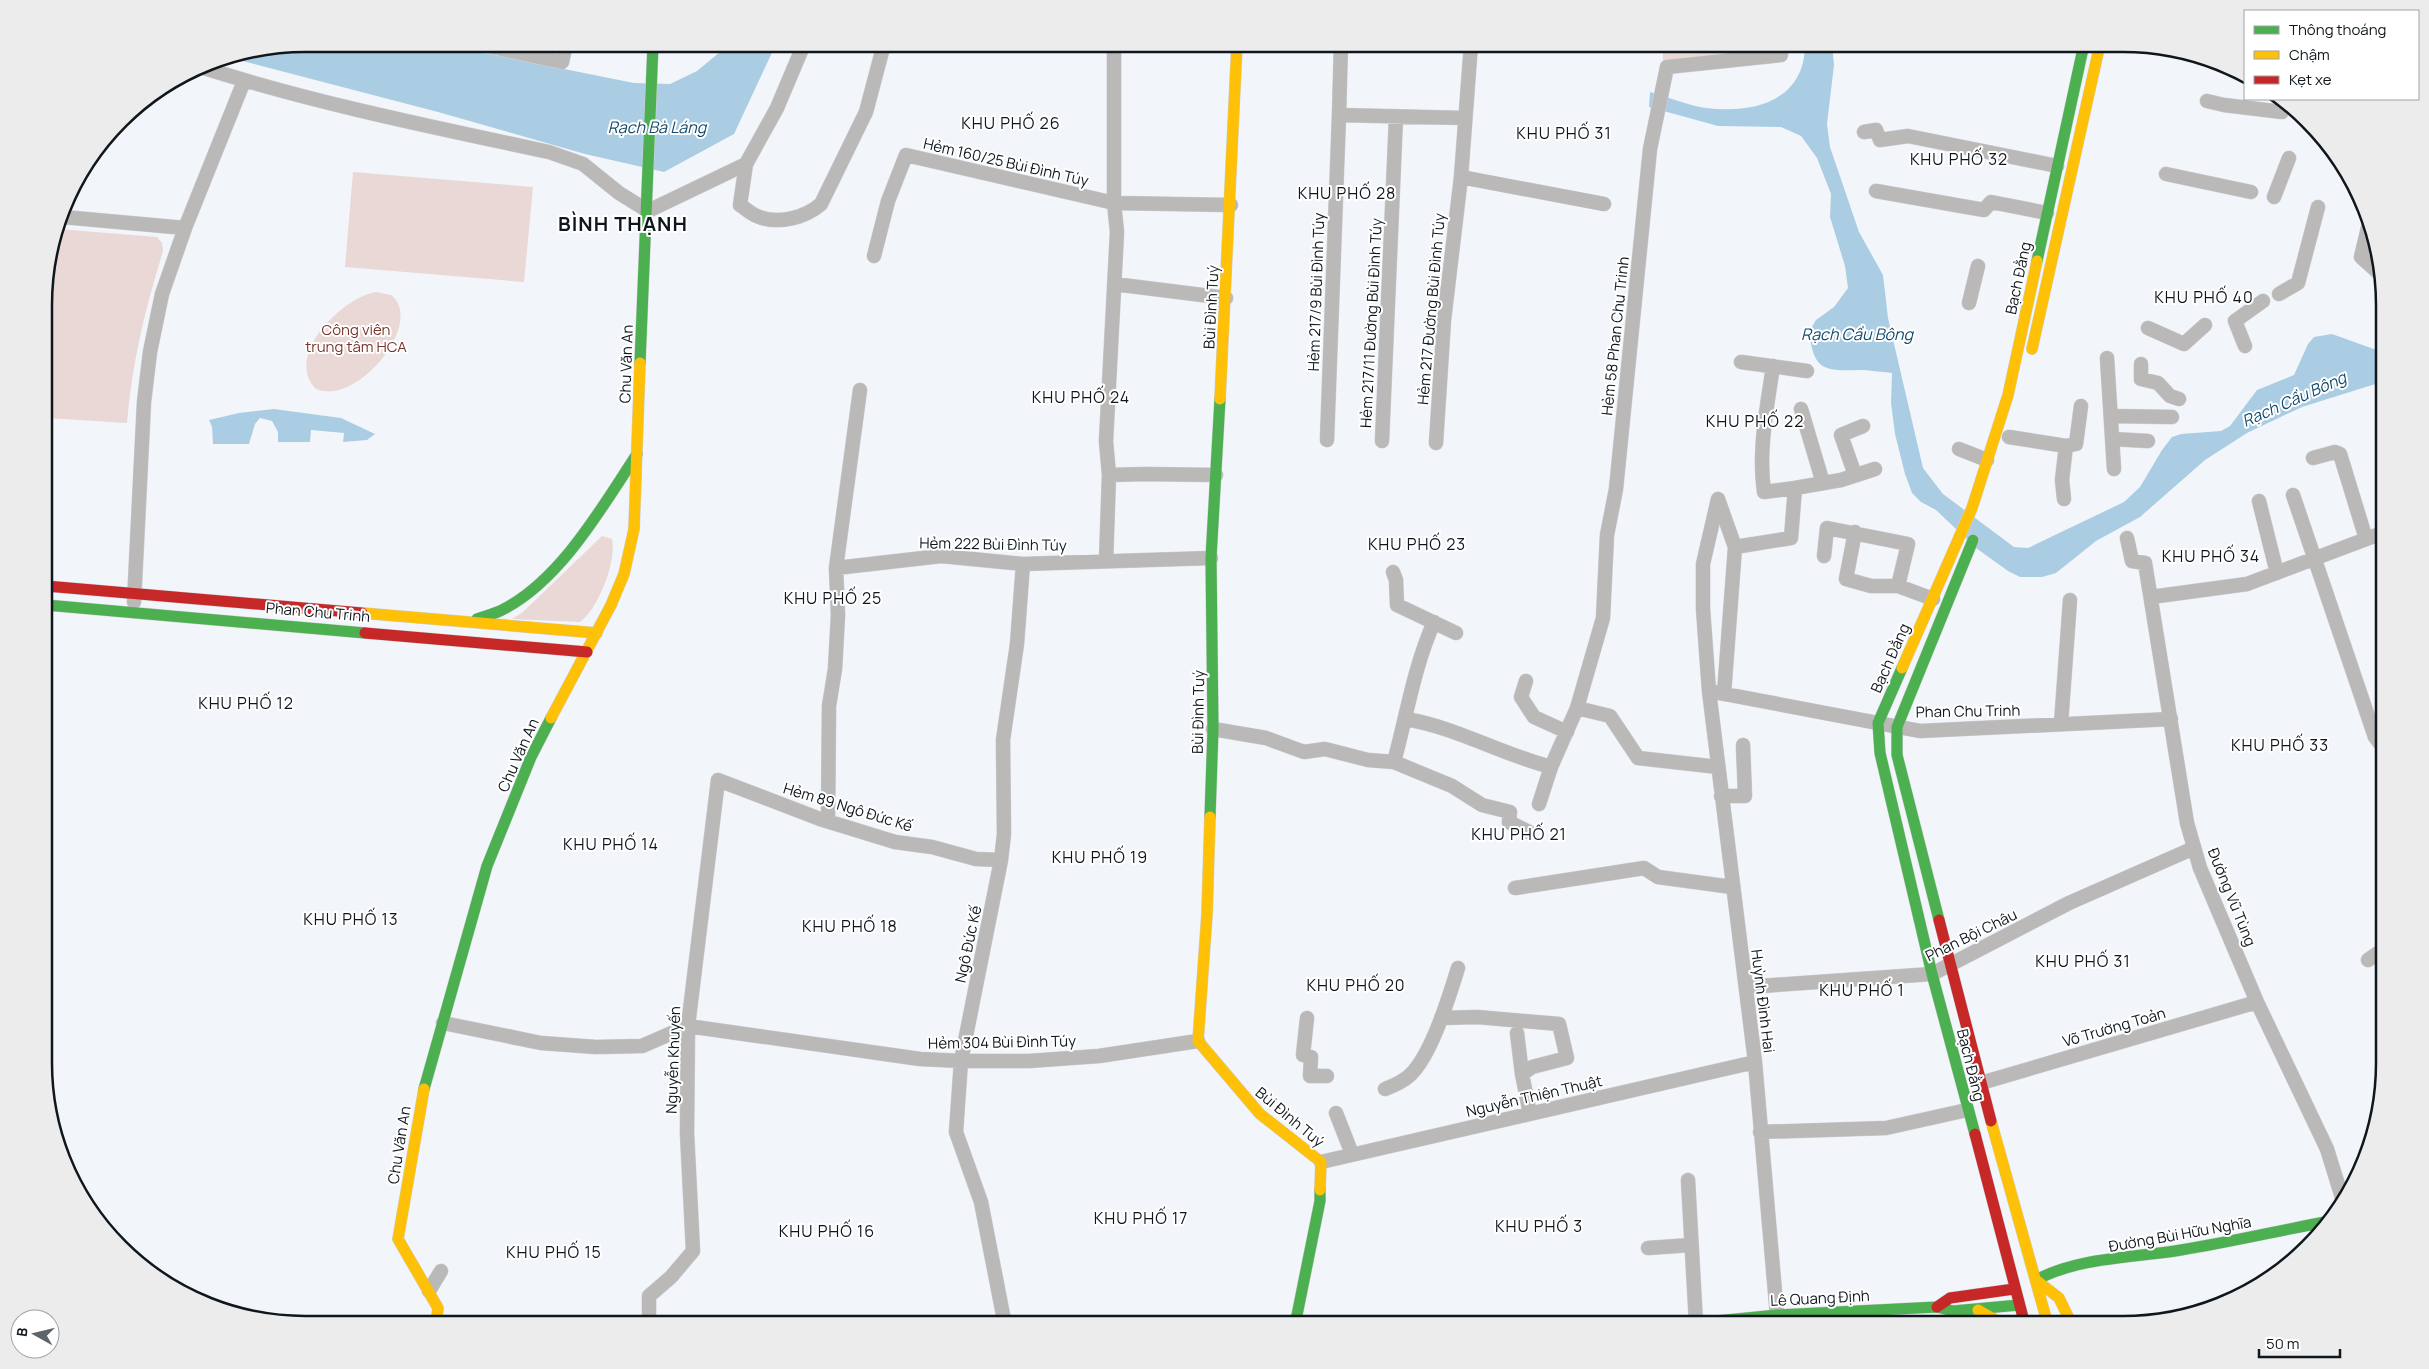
<svg xmlns="http://www.w3.org/2000/svg" width="2429" height="1369" font-family="Manrope,sans-serif">
	<rect width="100%" height="100%" fill="#f2f6fa"/>
	<path fill="#e9d8d6" d="M1687,44H1772L1775,53L1663,60V46Z
		M353,172L533,187L524,282L345,267Z
		M59,229L157,237L162,243L163,251C145,310 132,362 127,423L46,418V271Z
		M376,292L391,295C426,322 357,407 316,389C283,356 343,297 376,292Z
		M46,456H53L47,555H46Z
		M602,536L612,539C617,561 598,609 580,622L512,619L523,612Z"/>
	<path fill="#abcde4" d="M305,44H440L634,83L670,84L697,71L720,52L726,44H776L734,134L664,172L585,154L438,112L231,58Z
		M1805,44H1832L1834,65L1827,124L1830,147L1859,232L1883,275L1888,318L1923,468L1943,494L2014,547L2028,548L2124,502L2140,487L2162,450L2172,437L2181,434L2221,431L2230,426L2257,390L2294,375L2308,344L2314,337L2332,334L2385,353V381L2302,407L2247,433L2205,460L2140,517L2096,541L2056,573L2042,577H2020L2008,571L1976,548L1936,510L1921,502L1912,493L1905,474L1895,434L1891,403L1892,373C1881,372 1869,370 1858,370C1823,371 1814,370 1809,332L1816,320L1834,307L1848,288L1845,266L1830,217L1831,194L1817,158L1801,136L1781,127L1718,126L1649,107L1650,92C1668,97 1687,105 1706,108C1754,114 1805,101 1805,44Z
		M274,409L341,418L375,434L367,440L343,442L344,433L311,430L310,442H278V432L272,421L260,418L255,424L249,444H213L212,427L209,420L239,413Z"/>
	<g fill="none" stroke-linecap="round" stroke-linejoin="round">
		<g stroke="#cfd2d6" stroke-width="15">
			<path id="street" d="M479,44L562,62L566,44
				M1341,44L1339,115L1465,118
				M201,67C314,103 432,127 549,152L583,164L619,193L648,211L746,164L777,108L804,44
				M2207,101L2224,105L2282,112
				M1864,132L1876,130L1880,140L1908,136L2057,166
				M746,164L740,205C745,208 751,214 757,216C777,225 805,218 821,204L866,112L884,44
				M2166,174L2251,192
				M1461,177L1604,204
				M1876,191L1984,210L1991,202L2047,213
				M2274,197L2289,158
				M63,217L185,228
				M2370,219L2361,257L2382,276
				M874,256L888,201L906,155L1114,203L1231,205
				M1114,284L1226,298
				M2279,294L2298,283L2318,207
				M1969,303L1978,266
				M2148,328L2184,344L2205,325
				M2245,346L2235,321L2263,301
				M2107,358L2114,469
				M1741,362L1807,371
				M2141,364V379L2158,383L2170,396L2179,399
				M1801,409L1823,483
				M2111,416L2172,417
				M2009,437L2066,446L2062,480L2064,499
				M2112,439L2148,441
				M1327,440L1339,115
				M1382,441L1396,117
				M1436,443L1444,320L1461,177L1471,44
				M2066,446L2076,444L2081,406
				M1959,449L1987,460
				M2313,458L2335,452L2340,454L2366,539
				M1109,475L1145,474L1216,475
				M1855,475L1841,435L1863,426
				M1795,488L1841,480L1875,469
				M2293,495L2375,737L2385,750
				M1718,499L1703,564V609L1709,691L1755,1062L1777,1315L1775,1325
				M1718,499L1735,547L1724,694
				M2259,501L2277,573
				M1855,532L1846,579L1871,586H1898L1933,599
				M2127,538L2132,561L2145,563L2187,823L2200,868L2257,1002L2327,1149L2344,1204
				M1735,547L1791,538L1795,488L1764,492C1758,450 1767,408 1773,366
				M1824,556L1827,528L1908,544L1898,586
				M1106,561L1109,475L1106,441L1117,232L1114,203V44
				M836,568L941,556L1023,564L1211,558
				M1393,572L1396,580L1397,605L1456,633
				M2151,597L2247,584L2385,532
				M134,602L144,402L150,352L162,294L185,228L244,81
				M1526,681L1521,697L1534,717L1567,732
				M1709,691L1920,731L2171,719
				M1577,708L1603,618L1607,535L1616,489L1650,149L1667,67L1781,55L1778,44
				M1406,719C1458,728 1501,754 1551,767L1577,708L1610,716L1638,758L1718,767
				M2061,724L2070,600
				M1213,729L1266,738L1304,752L1325,749L1368,760L1394,762L1452,786L1482,805L1510,812L1509,822L1529,832
				M1394,762C1407,714 1414,667 1434,622
				M1721,796H1745L1743,745
				M1539,804L1551,767
				M828,821L829,706L835,669L838,615L836,568L860,390
				M1515,888L1644,868L1658,877L1732,887
				M2368,960L2378,953L2385,964
				M1746,987L1932,974L2069,903L2194,848
				M1307,1018L1303,1055L1311,1057L1310,1076H1327
				M1441,1018L1477,1017L1559,1024L1567,1058L1532,1067L1522,1074L1530,1114
				M443,1023L541,1043L596,1047L642,1046L688,1026L920,1059L961,1061H1029L1099,1056L1198,1041
				M1517,1033L1522,1074
				M1981,1083L2257,1002
				M1385,1089C1393,1086 1402,1082 1409,1076C1431,1057 1449,997 1458,968
				M1336,1113L1352,1154
				M1760,1132L1886,1128L1967,1110
				M1321,1162L1755,1062
				M1688,1180L1696,1323
				M1648,1248L1691,1245
				M429,1291L441,1271
				M649,1325V1296L671,1277L693,1251L687,1133L688,1026L718,780L820,819L895,842L932,847L976,859L1001,860
				M1005,1325L981,1202L956,1132L961,1061L1001,860L1004,834L1003,740L1017,644L1023,564"/>
		</g>
		<g stroke="#cfd2d6" stroke-width="12">
			<path id="fast" d="M2037,261L2084,44
				M640,363L653,44
				M46,605L365,633
				M477,619C485,616 494,614 502,610C561,580 602,507 637,454
				M1902,668L1878,723L1880,753L1932,974L1975,1134
				M1210,817L1213,729L1211,558L1220,399
				M1939,920L1897,755V727L1973,540
				M424,1089L487,866L531,757L551,718
				M2036,1280C2079,1257 2133,1258 2181,1250C2231,1242 2281,1230 2331,1221
				M1293,1325L1297,1315L1320,1201V1190
				M1676,1325L1777,1315L1937,1307L1953,1311L2019,1305"/>
		</g>
		<g stroke="#cfd2d6" stroke-width="12">
			<path id="slow" d="M2032,349L2100,44
				M1220,399L1237,44
				M362,613L597,633
				M1902,668L1972,508L2008,395L2037,261
				M551,718L611,605L624,574L634,529L640,363
				M1210,817L1207,914L1198,1041L1260,1114L1321,1162L1320,1190
				M424,1089L398,1239L438,1308L436,1325
				M1991,1121L2048,1325
				M2036,1280L2059,1298L2072,1325
				M1978,1310L2004,1325"/>
		</g>
		<g stroke="#cfd2d6" stroke-width="12">
			<path id="jam" d="M46,586L362,613
				M365,633L587,652
				M1939,920L1991,1121
				M1975,1134L2025,1325
				M1937,1307L1950,1298L2014,1289"/>
		</g>
		<use href="#street" stroke="#bbb8b8" stroke-width="14"/>
		<use href="#fast" stroke="#4caf50" stroke-width="11"/>
		<use href="#slow" stroke="#ffc107" stroke-width="11"/>
		<use href="#jam" stroke="#c62828" stroke-width="11"/>
	</g>
	<g text-anchor="middle" dominant-baseline="central" stroke-width="4" stroke-linejoin="round" paint-order="stroke">
		<g font-size="15" fill="#0f171c" stroke="#fff">
			<text transform="translate(1006 162) rotate(13)">Hẻm 160/25 Bùi Đình Túy</text>
			<text transform="translate(2018 278) rotate(-78)">Bạch Đằng</text>
			<text transform="translate(1316 292) rotate(-88)">Hẻm 217/9 Bùi Đình Túy</text>
			<text transform="translate(1211 307) rotate(-87)">Bùi Đình Tuý</text>
			<text transform="translate(1431 309) rotate(-85)">Hẻm 217 Đường Bùi Đình Túy</text>
			<text transform="translate(1371 323) rotate(-87)">Hẻm 217/11 Đường Bùi Đình Túy</text>
			<text transform="translate(1615 336) rotate(-84)">Hẻm 58 Phan Chu Trinh</text>
			<text transform="translate(626 364) rotate(-88)">Chu Văn An</text>
			<text transform="translate(993 544) rotate(1)">Hẻm 222 Bùi Đình Túy</text>
			<text transform="translate(318 612) rotate(5)">Phan Chu Trinh</text>
			<text transform="translate(1890 658) rotate(-66)">Bạch Đằng</text>
			<text transform="translate(1968 711) rotate(-1)">Phan Chu Trinh</text>
			<text transform="translate(1198 712) rotate(-89)">Bùi Đình Tuý</text>
			<text transform="translate(518 755) rotate(-66)">Chu Văn An</text>
			<text transform="translate(848 807) rotate(17)">Hẻm 89 Ngô Đức Kế</text>
			<text transform="translate(2232 897) rotate(68)">Đường Vũ Tùng</text>
			<text transform="translate(1971 935) rotate(-26)">Phan Bội Châu</text>
			<text transform="translate(968 944) rotate(-78)">Ngô Đức Kế</text>
			<text transform="translate(1763 1001) rotate(83)">Huỳnh Đình Hai</text>
			<text transform="translate(2114 1027) rotate(-16)">Võ Trường Toản</text>
			<text transform="translate(1002 1042) rotate(-1)">Hẻm 304 Bùi Đình Túy</text>
			<text transform="translate(673 1060) rotate(-88)">Nguyễn Khuyến</text>
			<text transform="translate(1971 1065) rotate(76)">Bạch Đằng</text>
			<text transform="translate(1534 1096) rotate(-13)">Nguyễn Thiện Thuật</text>
			<text transform="translate(1290 1117) rotate(40)">Bùi Đình Tuý</text>
			<text transform="translate(399 1145) rotate(-81)">Chu Văn An</text>
			<text transform="translate(2180 1234) rotate(-10)">Đường Bùi Hữu Nghĩa</text>
			<text transform="translate(1820 1298) rotate(-3)">Lê Quang Định</text>
		</g>
		<g font-size="15" fill="#79352b" stroke="#fff">
			<text x="356" y="329">Công viên<tspan x="356" dy="17">trung tâm HCA</tspan></text>
		</g>
		<g font-size="16" letter-spacing="1" fill="#0f171c" stroke="#fff">
			<text x="1011" y="123">KHU PHỐ 26</text>
			<text x="1564" y="133">KHU PHỐ 31</text>
			<text x="1959" y="159">KHU PHỐ 32</text>
			<text x="1347" y="193">KHU PHỐ 28</text>
			<text x="2204" y="297">KHU PHỐ 40</text>
			<text x="1081" y="397">KHU PHỐ 24</text>
			<text x="1755" y="421">KHU PHỐ 22</text>
			<text x="1417" y="544">KHU PHỐ 23</text>
			<text x="2211" y="556">KHU PHỐ 34</text>
			<text x="833" y="598">KHU PHỐ 25</text>
			<text x="246" y="703">KHU PHỐ 12</text>
			<text x="2280" y="745">KHU PHỐ 33</text>
			<text x="1519" y="834">KHU PHỐ 21</text>
			<text x="611" y="844">KHU PHỐ 14</text>
			<text x="1100" y="857">KHU PHỐ 19</text>
			<text x="351" y="919">KHU PHỐ 13</text>
			<text x="850" y="926">KHU PHỐ 18</text>
			<text x="2083" y="961">KHU PHỐ 31</text>
			<text x="1356" y="985">KHU PHỐ 20</text>
			<text x="1862" y="990">KHU PHỐ 1</text>
			<text x="1141" y="1218">KHU PHỐ 17</text>
			<text x="1539" y="1226">KHU PHỐ 3</text>
			<text x="827" y="1231">KHU PHỐ 16</text>
			<text x="554" y="1252">KHU PHỐ 15</text>
		</g>
		<g font-size="16" font-style="italic" fill="#124a69" stroke="#fff">
			<text x="657" y="127">Rạch Bà Láng</text>
			<text x="1857" y="334">Rạch Cầu Bông</text>
			<text transform="translate(2294 399) rotate(-24)">Rạch Cầu Bông</text>
		</g>
		<g font-size="20" font-weight="bold" letter-spacing="1" fill="#0f171c" stroke="#fff">
			<text x="623" y="223">BÌNH THẠNH</text>
		</g>
	</g>
	<path d="M0 0H2429V1369H0ZM305 52H2123A253 253 0 0 1 2376 305V1063A253 253 0 0 1 2123 1316H305A253 253 0 0 1 52 1063V305A253 253 0 0 1 305 52Z" fill="#ececed" fill-rule="evenodd"/>
	<path fill="none" stroke="#0f171c" stroke-width="2.5" d="M305 52H2123A253 253 0 0 1 2376 305V1063A253 253 0 0 1 2123 1316H305A253 253 0 0 1 52 1063V305A253 253 0 0 1 305 52Z"/>
	<rect x="2244" y="10" width="175" height="90" fill="#ffffff" stroke="#9fa2a4"/>
	<rect x="2254" y="26" width="25" height="8" fill="#4caf50" stroke="#9fa2a4"/>
	<text x="2289" y="35" font-size="15" fill="#0f171c">Thông thoáng</text>
	<rect x="2254" y="51" width="25" height="8" fill="#ffc107" stroke="#9fa2a4"/>
	<text x="2289" y="60" font-size="15" fill="#0f171c">Chậm</text>
	<rect x="2254" y="76" width="25" height="8" fill="#c62828" stroke="#9fa2a4"/>
	<text x="2289" y="85" font-size="15" fill="#0f171c">Kẹt xe</text>
	<g transform="translate(35 1334) rotate(278)"><circle r="24" fill="#ffffff" stroke="#9fa2a4"/>
	<path d="M0-4L9 19L0 12L-9 19Z" fill="#5e656a"/>
	<text y="-8" font-size="14" font-weight="bold" text-anchor="middle" fill="#0f171c">B</text>
	</g>
	<path d="M2259 1349v8h81v-8" fill="none" stroke="#0f171c" stroke-width="2.5"/>
	<text x="2266" y="1349" font-size="15" fill="#0f171c" stroke="#ffffff" stroke-width="4" paint-order="stroke">50 m</text>
</svg>
